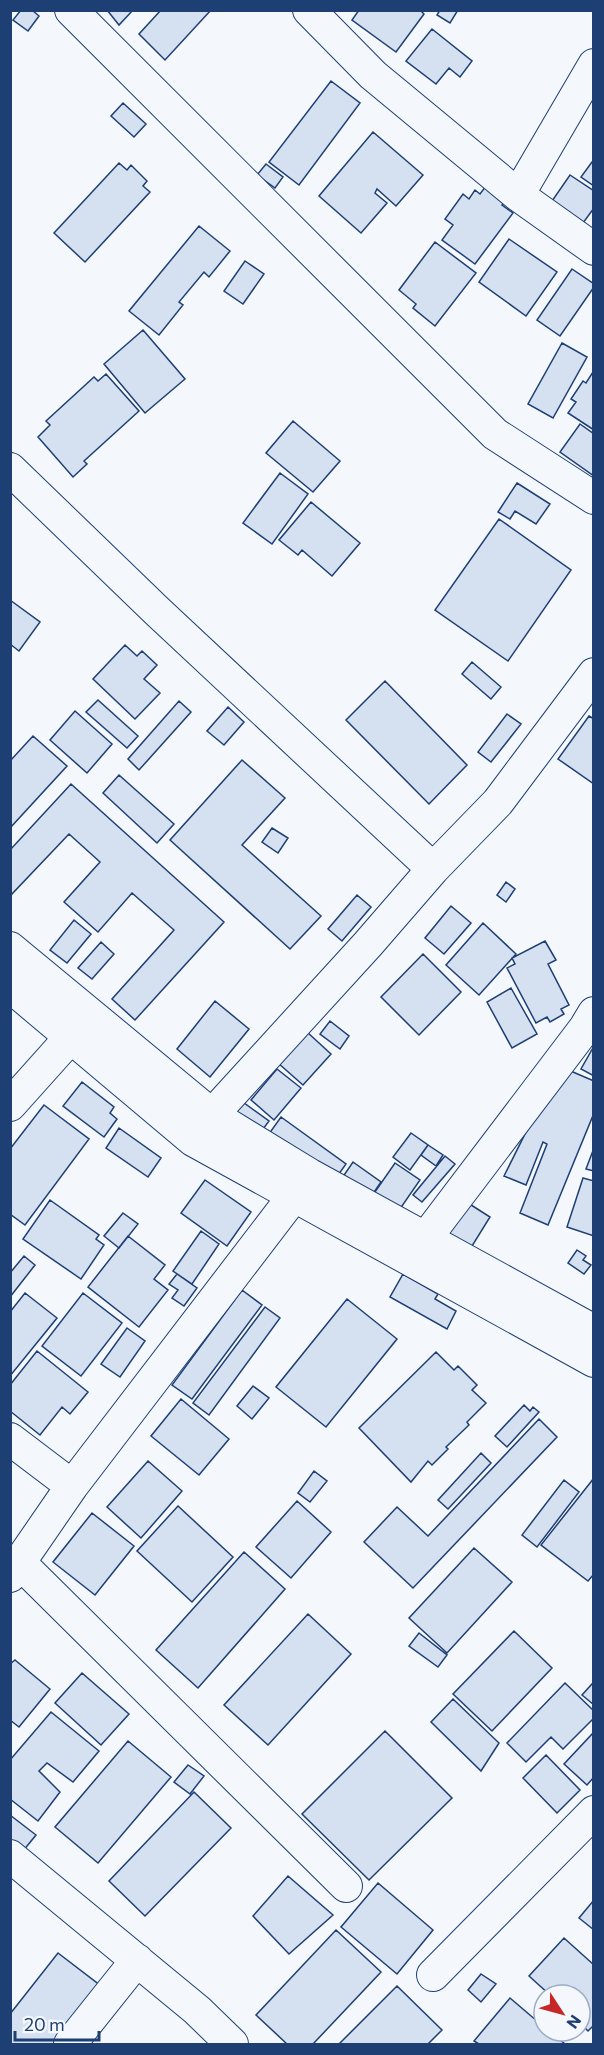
<svg xmlns="http://www.w3.org/2000/svg" width="604" height="2055" font-family="Commissioner,sans-serif">
	<rect width="100%" height="100%" fill="#f4f7fb"/>
	<path fill="#d5e0f0" stroke="#1d3f73" stroke-width="1.5" d="M21,10H32L39,16L28,31L13,20Z
		M107,10H133L119,25Z
		M161,10H211L165,60L139,34Z
		M359,10H420L424,14L396,52L352,20Z
		M440,10H458L450,23L437,15Z
		M432,29L472,61L460,77L449,68L436,84L406,61Z
		M331,81L360,103L299,185L269,162Z
		M123,103L146,124L134,137L111,116Z
		M373,132L423,175L396,206L377,189L375,193L387,203L361,233L319,196Z
		M592,162L594,163V186L581,177Z
		M119,163L127,170L131,165L147,181L143,186L150,192L85,262L54,233Z
		M266,164L283,177L275,188L257,175Z
		M570,175L594,191V208L583,223L552,201Z
		M486,186L505,200L502,205L513,213L475,264L442,240L453,225L445,219L463,194L469,199L475,190L480,194Z
		M199,226L230,251L209,277L204,272L179,302L183,305L159,335L129,311Z
		M509,239L557,272L526,316L479,282Z
		M435,242L476,273L435,326L413,308L416,304L399,290Z
		M245,261L264,274L243,304L224,291Z
		M572,269L594,284V287L560,336L537,320Z
		M143,330L185,379L145,413L104,364Z
		M562,343L587,357L553,418L528,404Z
		M593,372H594V430L568,413L576,402L571,399L583,381L586,383Z
		M106,374L139,411L84,461L87,464L73,477L38,437L50,425L46,421L94,377L98,381Z
		M293,421L340,461L313,492L266,453Z
		M580,424L594,434V476L560,452Z
		M280,473L308,494L272,544L243,523Z
		M517,483L550,504L536,524L515,511L510,519L498,512Z
		M311,502L360,543L332,576L302,550L298,555L279,540Z
		M499,519L571,570L508,661L435,610Z
		M10,600L40,622L19,651L10,644Z
		M125,645L137,656L142,651L157,665L144,679L160,693L135,719L93,679Z
		M472,662L501,687L491,699L462,674Z
		M385,681L467,765L429,804L346,720Z
		M98,700L138,736L127,748L86,712Z
		M179,701L191,712L139,770L128,759Z
		M228,707L244,722L224,745L207,731Z
		M75,711L112,744L87,773L50,740Z
		M507,714L521,724L491,762L478,752Z
		M589,716L594,719V784L558,759Z
		M33,736L67,766L10,828V761Z
		M242,760L285,798L242,845L321,916L290,949L170,840Z
		M119,775L174,824L157,843L103,793Z
		M71,784L224,922L135,1020L112,999L174,930L132,893L98,932L64,902L100,862L69,834L10,896V850Z
		M272,828L288,838L278,853L262,842Z
		M506,882L515,889L506,902L497,895Z
		M357,895L371,907L342,941L328,929Z
		M451,906L471,923L444,954L425,938Z
		M74,920L91,934L67,963L50,950Z
		M483,923L516,954L479,995L446,965Z
		M545,941L556,960L548,964L569,1005L561,1009L564,1014L550,1022L547,1017L536,1023L507,968L515,964L512,958Z
		M101,942L114,954L92,979L78,968Z
		M423,954L461,992L419,1035L381,997Z
		M511,988L537,1034L512,1048L487,1002Z
		M215,1001L249,1029L210,1077L177,1049Z
		M330,1021L349,1036L340,1049L320,1034Z
		M307,1032L331,1054L303,1085L278,1063Z
		M594,1046V1076L581,1069Z
		M559,1066L594,1081V1113L548,1225L520,1213L547,1144L543,1142L526,1185L504,1176Z
		M277,1069L301,1088L274,1120L251,1100Z
		M82,1082L114,1107L110,1113L117,1119L104,1137L63,1106Z
		M240,1100L269,1121L258,1136L229,1115Z
		M44,1105L89,1139L25,1225L10,1214V1149Z
		M281,1117L346,1164L331,1185L266,1138Z
		M119,1128L161,1158L148,1177L106,1148Z
		M411,1133L428,1145L410,1170L393,1157Z
		M428,1145L443,1155L436,1166L421,1155Z
		M594,1148V1171L586,1169Z
		M445,1156L455,1164L422,1202L413,1195Z
		M353,1162L381,1182L368,1201L340,1181Z
		M395,1163L420,1180L393,1219L368,1202Z
		M583,1178L594,1181V1236L567,1227Z
		M205,1180L251,1212L227,1246L181,1213Z
		M50,1200L99,1235L96,1239L104,1245L81,1279L23,1239Z
		M468,1203L490,1217L464,1259L441,1245Z
		M123,1213L138,1224L119,1248L104,1236Z
		M201,1231L219,1244L192,1284L173,1271Z
		M128,1236L165,1265L154,1279L168,1290L139,1327L88,1287Z
		M577,1250L586,1256L583,1260L591,1265L584,1274L568,1263Z
		M24,1256L35,1265L10,1297V1273Z
		M177,1274L197,1288L184,1306L172,1298L178,1290L169,1284Z
		M403,1274L438,1294L435,1299L456,1311L447,1329L390,1297Z
		M242,1290L262,1305L192,1399L172,1385Z
		M25,1293L57,1318L10,1376V1312Z
		M83,1293L122,1323L81,1376L42,1346Z
		M347,1299L397,1339L326,1427L276,1387Z
		M265,1307L280,1318L209,1415L193,1403Z
		M127,1328L145,1341L120,1377L101,1364Z
		M37,1351L88,1392L70,1414L62,1407L40,1435L10,1411V1385Z
		M436,1352L454,1370L458,1366L477,1385L472,1390L486,1403L467,1422L469,1425L446,1447L448,1449L432,1465L428,1461L411,1482L359,1428Z
		M253,1386L269,1398L252,1419L237,1406Z
		M181,1399L229,1439L199,1475L151,1436Z
		M524,1405L530,1411L533,1407L539,1412L507,1447L495,1436Z
		M539,1419L557,1437L413,1588L364,1542L397,1507L428,1536Z
		M481,1453L491,1463L448,1509L438,1500Z
		M148,1461L182,1491L141,1538L107,1507Z
		M314,1471L327,1481L310,1502L298,1493Z
		M594,1478V1574L588,1581L541,1545Z
		M564,1480L579,1492L537,1547L522,1535Z
		M297,1501L331,1532L291,1578L256,1547Z
		M178,1506L233,1557L192,1602L137,1551Z
		M92,1513L134,1546L95,1595L53,1562Z
		M474,1548L512,1582L447,1653L409,1618Z
		M244,1552L285,1589L198,1688L156,1650Z
		M308,1614L351,1654L268,1745L224,1705Z
		M514,1631L552,1668L492,1731L453,1694Z
		M419,1633L447,1655L438,1667L409,1646Z
		M15,1660L50,1689L19,1727L10,1720V1664Z
		M82,1673L129,1714L101,1745L55,1703Z
		M565,1683L594,1711V1718L563,1749L551,1737L526,1762L507,1743Z
		M592,1684L594,1685V1705L582,1695Z
		M453,1699L499,1743L481,1771L431,1722Z
		M51,1712L99,1751L73,1782L47,1763L39,1771L60,1792L38,1821L10,1799V1760Z
		M385,1731L452,1798L369,1880L302,1814Z
		M594,1732V1777L587,1785L564,1764Z
		M128,1741L171,1777L98,1863L55,1827Z
		M546,1755L580,1790L557,1813L523,1778Z
		M188,1765L204,1776L190,1794L174,1782Z
		M194,1792L231,1828L145,1916L109,1881Z
		M10,1815L36,1835L23,1851L10,1841Z
		M288,1876L333,1915L289,1954L253,1916Z
		M378,1883L433,1930L397,1974L341,1927Z
		M594,1900V1930L579,1918Z
		M336,1930L381,1972L313,2044H287L256,2015Z
		M564,1938L594,1965V2025L588,2031L580,2023V1995H550L529,1976Z
		M58,1953L101,1986L56,2044H10V2014Z
		M481,1974L496,1984L481,2002L468,1990Z
		M397,1986L442,2030L428,2044H339Z
		M510,1998L544,2027V2031H549L565,2044H479L474,2041Z"/>
	<g fill="none" stroke-linecap="round" stroke-linejoin="round">
		<g stroke="#1d3f73" stroke-width="34">
			<path id="minor" d="M71,10L495,434L594,498
				M309,10L373,75L518,195L594,249
				M518,195L594,65
				M10,469L157,611L433,869
				M10,948L212,1115L310,1175L594,1331
				M10,986L193,1140L594,1361
				M10,1105L70,1038
				M212,1115L368,944L433,869L498,802L594,674
				M425,1239L585,1028L594,1013
				M10,1439L72,1486
				M20,1563L346,1886
				M10,1576L72,1486L293,1197
				M10,1856L197,2010L232,2044
				M433,1975L594,1812
				M70,2044L137,1960"/>
		</g>
		<use href="#minor" stroke="#f4f7fb" stroke-width="32"/>
	</g>
	<rect width="604" height="2055" fill="none" stroke="#1d3f73" stroke-width="24"/>
	<g transform="translate(562 2013) rotate(126)"><circle r="28" fill="#f4f7fb" stroke="#9eadc5" stroke-width="1.5"/>
	<path d="M0-4.5L10 22L0 15L-10 22Z" fill="#c62828"/>
	<text y="-9" font-size="16" font-weight="bold" text-anchor="middle" fill="#1d3f73">N</text>
	</g>
	<path d="M15 2031v9h84v-9" fill="none" stroke="#1d3f73" stroke-width="3"/>
	<text x="24" y="2031" font-size="18" fill="#1d3f73" stroke="#f4f7fb" stroke-width="4.5" paint-order="stroke">20 m</text>
</svg>
